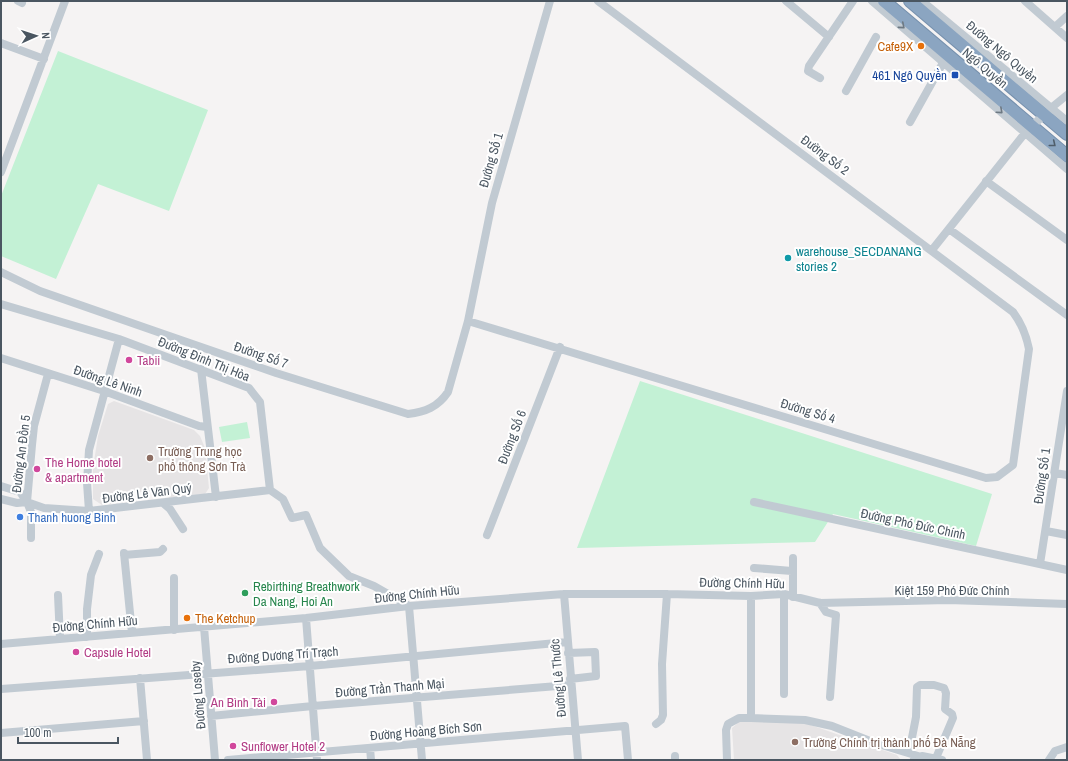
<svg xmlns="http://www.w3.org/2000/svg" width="1068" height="761" font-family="'Archivo Narrow',sans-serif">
	<rect width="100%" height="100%" fill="#f5f3f3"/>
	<path fill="#e6e4e5" d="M114,401L194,430L200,436L205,448L209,488L205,494L170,498L157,491L131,493L123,503L102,505L93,499V468L98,436L108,404Z
		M740,721L805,723L897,755L901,760H734L732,728Z"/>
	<path fill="#c3f1d5" d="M58,51L208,110L169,211L98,184L56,279L1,256V196Z
		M640,381L992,494L976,546L833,514L815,542L577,548Z
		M247,422L250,438L222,442L219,427Z"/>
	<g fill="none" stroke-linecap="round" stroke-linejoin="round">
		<g stroke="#7690ad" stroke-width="14">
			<path id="highway" d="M884,1L1067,156
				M910,1L1067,134"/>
		</g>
		<path stroke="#c1cad2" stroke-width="8" d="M18,1L22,3
			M786,1L829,37
			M872,1L1067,169
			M922,1L1067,121
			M1025,1L1067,38
			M1055,27L1067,16
			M1,43L44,59
			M820,78L808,71L809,66L853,1
			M846,91L876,37
			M910,122L944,61
			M1,172L65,1
			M986,181L1067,240
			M949,229L1067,315
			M932,250L1025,133L1051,108L1067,95
			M1,272L40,291L152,330L276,373L408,414C425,412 438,407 448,392L468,321L492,203L550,1
			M1,304L119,339L249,388L260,402L270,490L283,499L292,518L306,515L320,548L349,576L374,586L409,606
			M468,321L986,478L997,477L1013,465L1029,349C1026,334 1022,324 1013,312L598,1
			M1,358L104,391L199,426L207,427
			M201,369L216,497
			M1055,473L1067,475
			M1,486L20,492L27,502
			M1,499L17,503L27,502L44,508L89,511L270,490
			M754,502L1067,570
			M163,503L170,509L183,529
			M89,511L87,483L89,450L119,339
			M1046,531L1067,535
			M487,535L560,347
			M31,538V512L27,502L32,445L34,426L48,374
			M124,553L132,633
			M124,555L160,552L163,549
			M1040,564L1067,391
			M754,568L792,571
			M174,578V630
			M564,594L578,760
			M784,594V694
			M58,595L60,639
			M793,597V558
			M820,603L826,612L836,615L830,697
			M409,606L422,760
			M306,618L317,760
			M204,627L215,760
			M87,637V609L91,575L99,554
			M1,644L306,618L409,606L564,594H667L751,596L784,594L820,603L948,600L1067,604
			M568,653L595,652L596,676L570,679
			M140,678L147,760
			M1,689L310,666L567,642
			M211,716L313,706L570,685
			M751,718L805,720L832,726L875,743L918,756
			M656,724L661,720L663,715L662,664L667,594
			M1,733L144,721
			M370,748L371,760
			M909,753L916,717L917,687L920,685H934L944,688L946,693L945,709L952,714L953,718L936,758
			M675,756V760
			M914,759L922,756L942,760
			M228,760L625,726L628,760
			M727,760L726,730L728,724L739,718H751V596
			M1049,760L1055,751L1067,747"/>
		<use href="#highway" stroke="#8ba5c1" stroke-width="12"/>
	</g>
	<defs><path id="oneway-chevron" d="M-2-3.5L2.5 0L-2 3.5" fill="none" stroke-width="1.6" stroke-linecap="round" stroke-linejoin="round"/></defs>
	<g stroke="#6e7983">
		<use href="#oneway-chevron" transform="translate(902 26) rotate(40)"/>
		<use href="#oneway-chevron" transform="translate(1000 111) rotate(42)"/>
	</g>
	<use stroke="#505e6b" href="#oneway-chevron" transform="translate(1053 144) rotate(39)"/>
	<g fill="#e8710a" stroke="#fff" stroke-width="1.5">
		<circle cx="921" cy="46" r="4"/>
		<circle cx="187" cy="618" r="4"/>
	</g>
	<rect fill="#1a4fb4" stroke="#fff" stroke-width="1.5" x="951" y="71" width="8" height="8" rx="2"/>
	<circle fill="#0f9aa8" stroke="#fff" stroke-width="1.5" cx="788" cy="258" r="4"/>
	<g fill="#d1479c" stroke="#fff" stroke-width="1.5">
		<circle cx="129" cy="360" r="4"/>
		<circle cx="37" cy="469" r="4"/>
		<circle cx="76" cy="652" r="4"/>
		<circle cx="274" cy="702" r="4"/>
		<circle cx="233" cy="746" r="4"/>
	</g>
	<g fill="#8d6e63" stroke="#fff" stroke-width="1.5">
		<circle cx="150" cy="458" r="4"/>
		<circle cx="795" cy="742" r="4"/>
	</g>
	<circle fill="#3f7fe0" stroke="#fff" stroke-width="1.5" cx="20" cy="517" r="4"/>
	<circle fill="#2e9e5b" stroke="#fff" stroke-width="1.5" cx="245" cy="593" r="4"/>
	<g text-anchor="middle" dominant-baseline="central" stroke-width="4" stroke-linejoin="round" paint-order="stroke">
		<g font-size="13" fill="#c56008" stroke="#fff" text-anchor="end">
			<text x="913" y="46">Cafe9X</text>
			<text x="195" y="618" text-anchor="start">The Ketchup</text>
		</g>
		<g font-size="13" fill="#4a5661" stroke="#fff">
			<text transform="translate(1002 52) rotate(40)">Đường Ngô Quyền</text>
			<text transform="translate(985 68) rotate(40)">Ngô Quyền</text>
			<text transform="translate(825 155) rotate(37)">Đường Số 2</text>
			<text transform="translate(491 160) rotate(-74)">Đường Số 1</text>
			<text transform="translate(261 355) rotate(19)">Đường Số 7</text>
			<text transform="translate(204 359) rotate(22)">Đường Đinh Thị Hòa</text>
			<text transform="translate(108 381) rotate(19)">Đường Lê Ninh</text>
			<text transform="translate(808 411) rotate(17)">Đường Số 4</text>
			<text transform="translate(512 437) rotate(-69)">Đường Số 6</text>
			<text transform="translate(21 454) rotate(-83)">Đường An Đồn 5</text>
			<text transform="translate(1042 476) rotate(-82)">Đường Số 1</text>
			<text transform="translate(147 493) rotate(-7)">Đường Lê Văn Quý</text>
			<text transform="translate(913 524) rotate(12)">Đường Phó Đức Chính</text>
			<text transform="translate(742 583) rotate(1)">Đường Chính Hữu</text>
			<text x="952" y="590">Kiệt 159 Phó Đức Chính</text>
			<text transform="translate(417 594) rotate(-6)">Đường Chính Hữu</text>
			<text transform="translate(95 624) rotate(-5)">Đường Chính Hữu</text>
			<text transform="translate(283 655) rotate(-4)">Đường Dương Trí Trạch</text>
			<text transform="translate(558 678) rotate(-95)">Đường Lê Thước</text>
			<text transform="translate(390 688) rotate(-5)">Đường Trần Thanh Mại</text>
			<text transform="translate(198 695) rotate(-95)">Đường Loseby</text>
			<text transform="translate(426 731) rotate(-5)">Đường Hoàng Bích Sơn</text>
		</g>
		<g font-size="13" fill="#164399" stroke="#fff" text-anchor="end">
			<text x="947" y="75">461 Ngô Quyền</text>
		</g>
		<g font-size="13" fill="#0d838f" stroke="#fff" text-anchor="start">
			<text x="796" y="251">warehouse_SECDANANG<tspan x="796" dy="15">stories 2</tspan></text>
		</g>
		<g font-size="13" fill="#b23c85" stroke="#fff" text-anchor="start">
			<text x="137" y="360">Tabii</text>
			<text x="45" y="462">The Home hotel<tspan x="45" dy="15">&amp; apartment</tspan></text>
			<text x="84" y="652">Capsule Hotel</text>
			<text x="266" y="702" text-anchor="end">An Bình Tài</text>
			<text x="241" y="746">Sunflower Hotel 2</text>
		</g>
		<g font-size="13" fill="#785e54" stroke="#fff" text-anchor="start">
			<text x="158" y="451">Trường Trung học<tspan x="158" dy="15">phổ thông Sơn Trà</tspan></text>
			<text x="803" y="742">Trường Chính trị thành phố Đà Nẵng</text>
		</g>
		<g font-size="13" fill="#366cbe" stroke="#fff" text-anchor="start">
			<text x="28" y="517">Thanh huong Binh</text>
		</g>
		<g font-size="13" fill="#27864d" stroke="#fff" text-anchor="start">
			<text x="253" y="586">Rebirthing Breathwork<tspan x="253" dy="15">Da Nang, Hoi An</tspan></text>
		</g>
	</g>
	<rect width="1068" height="761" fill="none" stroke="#4a5661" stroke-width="4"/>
	<g transform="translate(36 36) rotate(87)" stroke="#ffffff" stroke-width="3" paint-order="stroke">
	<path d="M0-3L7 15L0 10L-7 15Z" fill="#4a5661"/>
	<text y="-6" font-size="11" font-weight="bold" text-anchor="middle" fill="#4a5661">N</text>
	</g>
	<path d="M18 737v6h100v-6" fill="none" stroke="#4a5661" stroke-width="2"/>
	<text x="24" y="737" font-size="12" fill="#4a5661" stroke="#ffffff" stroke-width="3" paint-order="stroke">100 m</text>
</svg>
